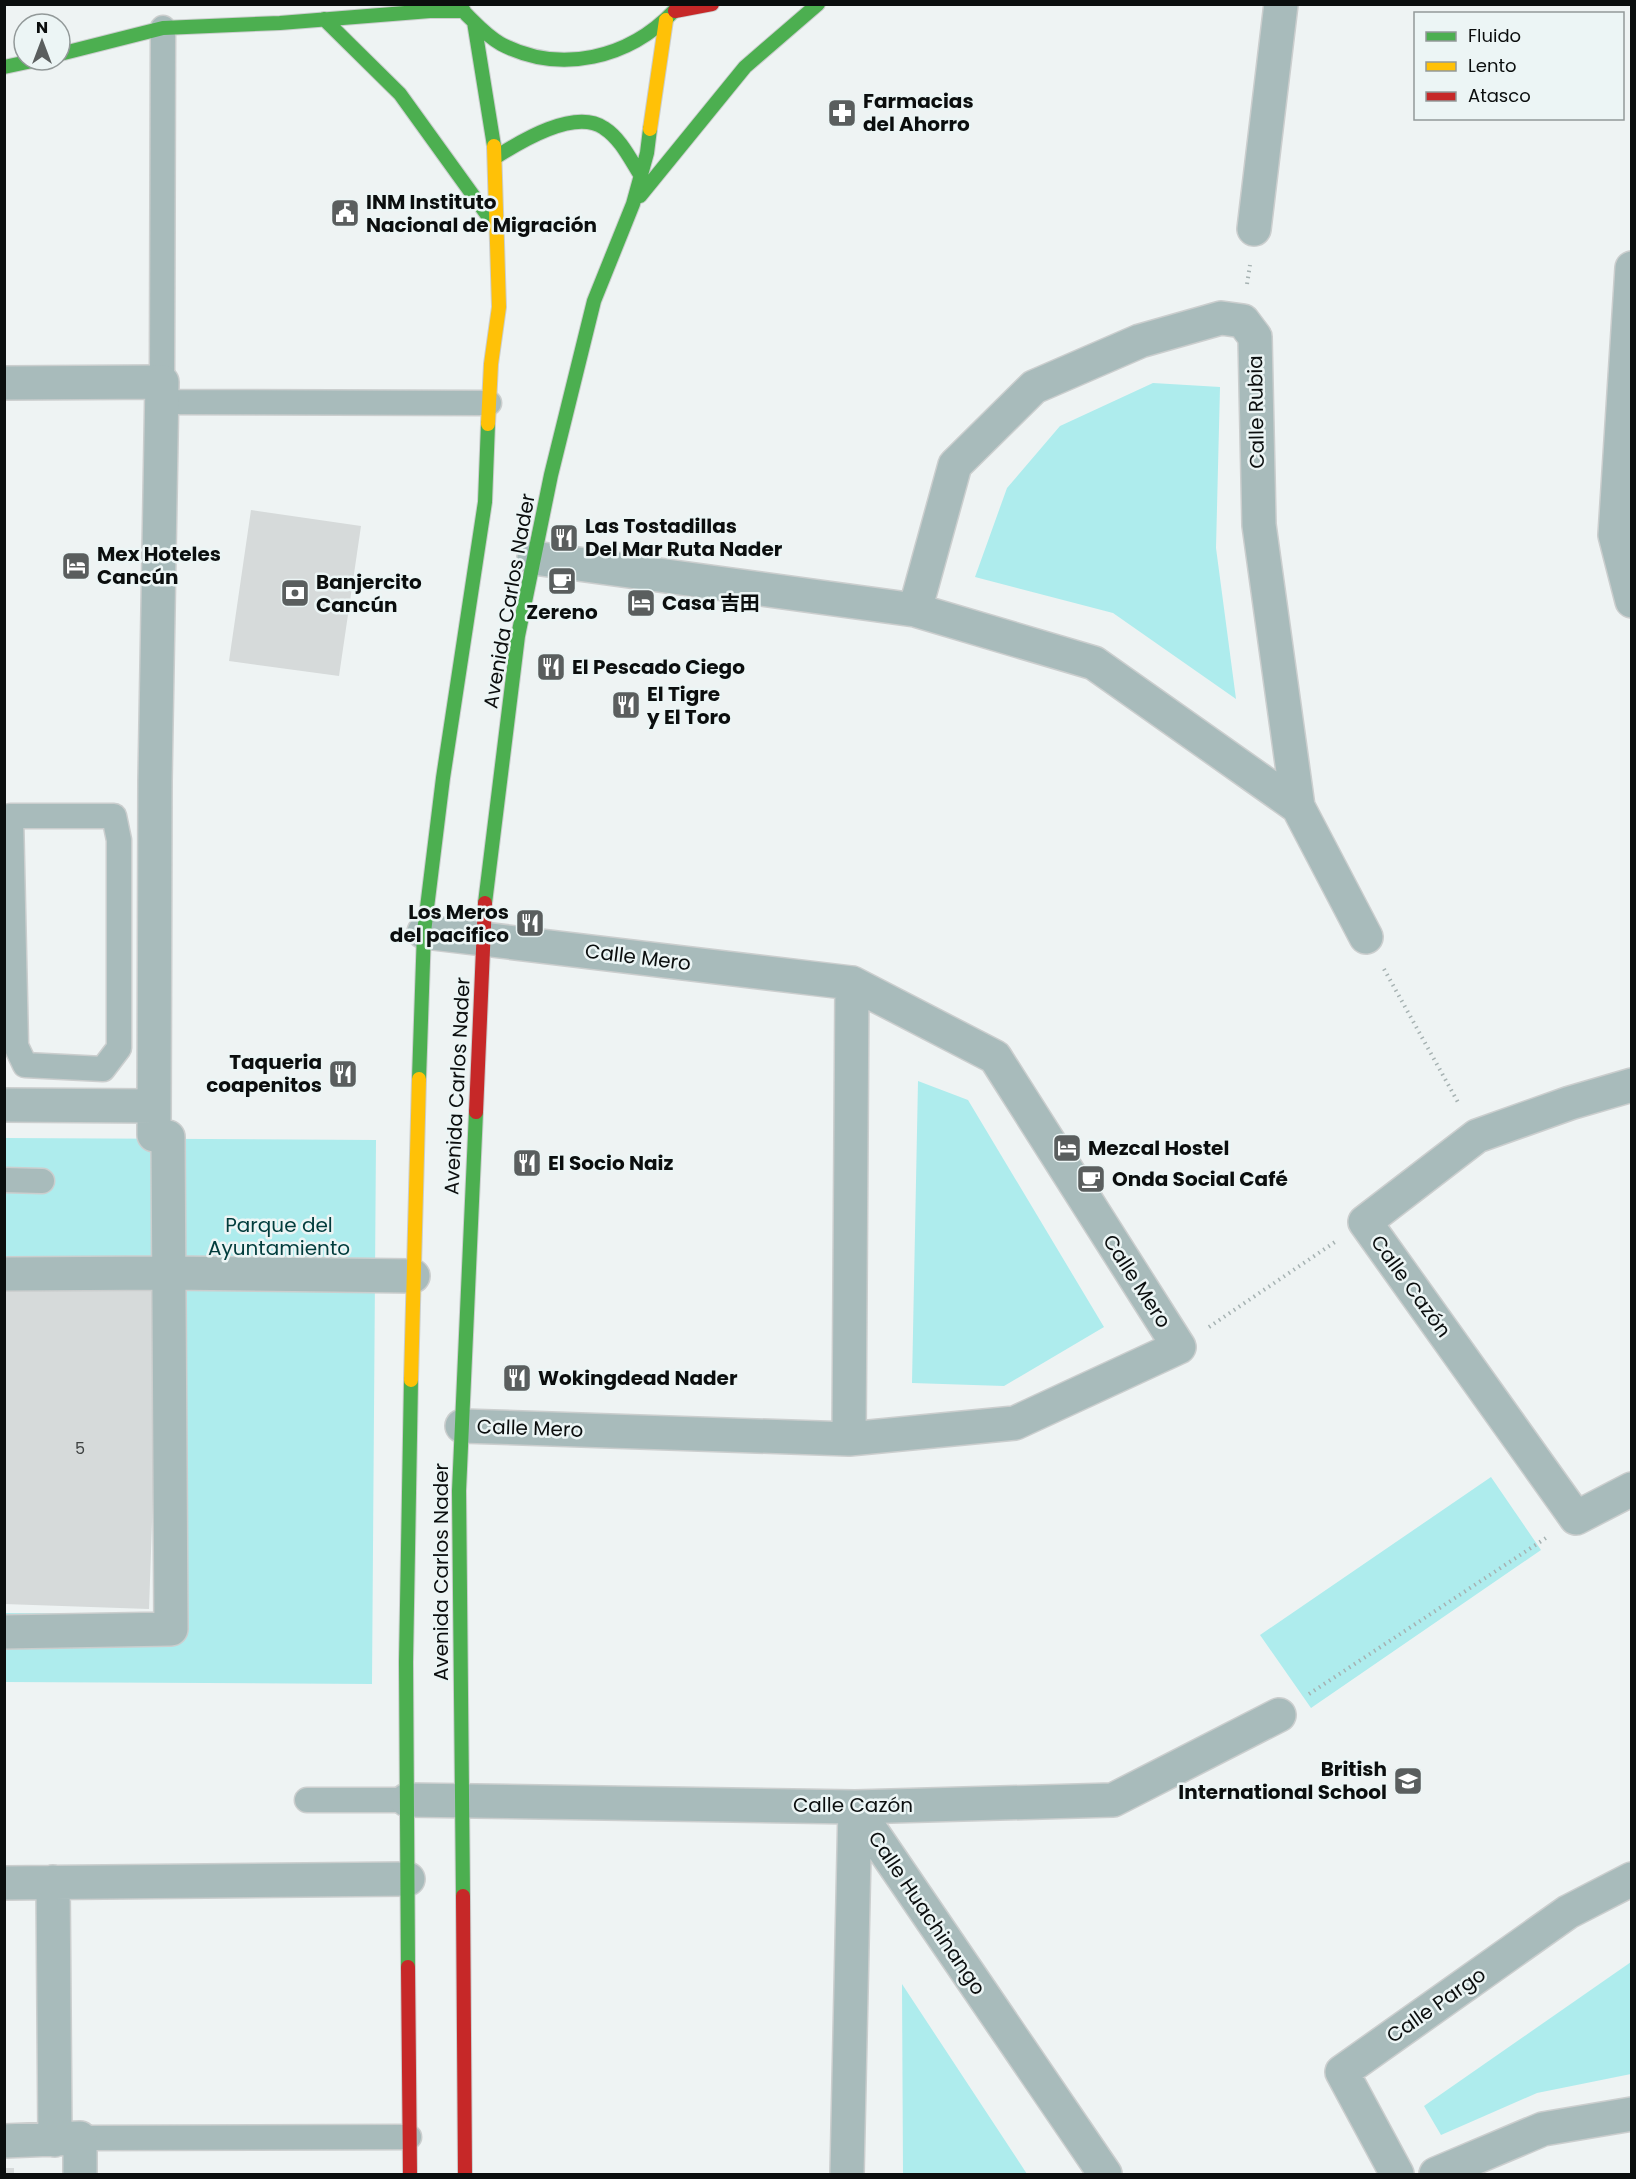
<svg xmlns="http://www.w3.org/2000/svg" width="1636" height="2179" font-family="Poppins,'Noto Sans SC',sans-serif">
	<rect width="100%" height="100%" fill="#eef3f3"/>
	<path fill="#aeeced" d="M1153,383L1220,387L1216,548L1236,699L1113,613L975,577L1007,488L1060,426Z
		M918,1081L968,1100L1104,1327L1004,1386L912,1383Z
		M5,1138L376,1140L372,1684L5,1682L4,1613L183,1614L185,1257L5,1256Z
		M1491,1477L1541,1550L1311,1708L1260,1635Z
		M1631,1962V2074L1537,2093L1441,2135L1424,2106Z
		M902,1984L1027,2174H903Z"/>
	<path fill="#d6dada" d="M251,510L361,526L339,676L229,661Z
		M4,1286L160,1291L149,1609L4,1604Z
		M4,2168H14V2174H4Z"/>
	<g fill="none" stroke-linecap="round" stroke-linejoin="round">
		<g stroke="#cbcece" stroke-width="27">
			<path id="lane" d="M162,382L163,28
				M161,402L489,403
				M4,817L11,816H114L119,840V1048L103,1069L25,1065L16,1046L11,816
				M4,1180L42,1181
				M307,1800H407
				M80,2138L409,2137"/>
		</g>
		<g stroke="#cbcece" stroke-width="36">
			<path id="street" d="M1254,229L1281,4
				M1632,268L1615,535L1632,601
				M4,383L162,382L155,781L154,1135L168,1137L171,1629L4,1632
				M534,558L915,610
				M1298,807L1094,663L915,610L955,465L1034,387L1140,341L1221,318L1243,321L1255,337L1259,525L1298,807L1366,937
				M424,932L852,983L995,1057L1179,1347L1015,1423L849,1439L462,1426
				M1632,1085L1570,1103L1477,1136L1365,1222L1576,1518L1632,1489
				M4,1105L154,1106
				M4,1274L169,1273L413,1276
				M849,1439L852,983
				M407,1800L855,1807L1113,1800L1279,1715
				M855,1807L1105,2174
				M53,1882L55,2140
				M4,1883L408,1879
				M4,2141L80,2138V2174
				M847,2174L855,1807
				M1397,2174L1342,2072L1568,1912L1632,1879
				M1436,2174L1543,2129L1632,2114"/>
		</g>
		<g stroke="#cbcece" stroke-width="16">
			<path id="fast" d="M466,14C477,25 487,36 501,44C561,75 629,58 674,11
				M324,19L400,94L498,230
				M474,22L494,146
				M60,54L163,28L280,23L430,11H464
				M4,67L37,60
				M496,157C521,141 575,108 604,128C621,139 630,159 641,176
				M640,196L745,67L818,4
				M485,903L518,636L551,475L594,301L633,204L647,153L650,129
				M419,1079L424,932L443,778L485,502L488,424
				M463,1896L459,1491L476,1112
				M408,1967L406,1662L411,1380"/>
		</g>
		<g stroke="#cbcece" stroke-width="16">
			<path id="slow" d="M650,129L666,20
				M488,424L491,364L499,307L494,146
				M411,1380L419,1079"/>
		</g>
		<g stroke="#cbcece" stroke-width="16">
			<path id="jam" d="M675,11L712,4
				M476,1112L485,903
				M463,1896L465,2174
				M408,1967L410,2174"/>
		</g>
		<path stroke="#a6b2b2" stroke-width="4" stroke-dasharray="1.5 4.5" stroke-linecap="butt" d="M1247,284L1250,265
			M1384,969L1459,1104
			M1209,1327L1335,1242
			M1309,1694L1546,1538"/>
		<use href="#lane" stroke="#a8bbbb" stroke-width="24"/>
		<use href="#street" stroke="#a8bbbb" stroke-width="33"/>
		<use href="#fast" stroke="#4caf50" stroke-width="14"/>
		<use href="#slow" stroke="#ffc107" stroke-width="14"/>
		<use href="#jam" stroke="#c62828" stroke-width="14"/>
	</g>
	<defs>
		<g id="pharmacy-square" transform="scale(1.5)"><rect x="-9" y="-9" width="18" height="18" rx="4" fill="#5a5e5e" stroke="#ecf5f5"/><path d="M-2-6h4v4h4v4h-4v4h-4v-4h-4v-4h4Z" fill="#fff"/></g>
		<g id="civic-square" transform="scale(1.5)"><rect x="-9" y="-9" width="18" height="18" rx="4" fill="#5a5e5e" stroke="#ecf5f5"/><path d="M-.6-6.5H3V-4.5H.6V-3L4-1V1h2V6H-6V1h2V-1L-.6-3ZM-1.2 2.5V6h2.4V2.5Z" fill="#fff"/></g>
		<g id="restaurant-square" transform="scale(1.5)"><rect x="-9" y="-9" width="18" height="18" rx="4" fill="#5a5e5e" stroke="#ecf5f5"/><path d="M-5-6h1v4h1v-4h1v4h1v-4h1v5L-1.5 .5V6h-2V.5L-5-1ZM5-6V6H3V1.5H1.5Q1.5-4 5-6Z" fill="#fff"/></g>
		<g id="hotel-square" transform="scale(1.5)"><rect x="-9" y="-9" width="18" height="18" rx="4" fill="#5a5e5e" stroke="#ecf5f5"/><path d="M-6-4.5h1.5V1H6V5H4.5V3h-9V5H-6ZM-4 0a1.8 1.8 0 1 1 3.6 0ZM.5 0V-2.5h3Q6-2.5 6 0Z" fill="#fff"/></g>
		<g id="cafe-square" transform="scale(1.5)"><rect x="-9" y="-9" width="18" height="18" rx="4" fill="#5a5e5e" stroke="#ecf5f5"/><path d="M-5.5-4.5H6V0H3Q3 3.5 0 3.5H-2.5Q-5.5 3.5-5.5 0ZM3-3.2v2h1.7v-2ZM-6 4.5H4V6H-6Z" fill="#fff"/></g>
		<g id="bank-square" transform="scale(1.5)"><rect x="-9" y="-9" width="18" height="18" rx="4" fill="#5a5e5e" stroke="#ecf5f5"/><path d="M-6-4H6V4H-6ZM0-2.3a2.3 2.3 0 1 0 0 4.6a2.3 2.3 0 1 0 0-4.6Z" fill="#fff"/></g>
		<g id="school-square" transform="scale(1.5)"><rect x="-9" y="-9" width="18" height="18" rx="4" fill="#5a5e5e" stroke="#ecf5f5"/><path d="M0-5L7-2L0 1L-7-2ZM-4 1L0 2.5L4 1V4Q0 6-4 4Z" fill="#fff"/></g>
	</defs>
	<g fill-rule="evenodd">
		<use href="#pharmacy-square" x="842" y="113"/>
		<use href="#civic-square" x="345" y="213"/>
		<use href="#restaurant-square" x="564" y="538"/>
		<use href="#hotel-square" x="76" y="566"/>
		<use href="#cafe-square" x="562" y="581"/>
		<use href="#bank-square" x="295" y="593"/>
		<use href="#hotel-square" x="641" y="603"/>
		<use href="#restaurant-square" x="551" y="667"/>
		<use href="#restaurant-square" x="626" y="705"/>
		<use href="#restaurant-square" x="530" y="923"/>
		<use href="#restaurant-square" x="343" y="1074"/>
		<use href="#hotel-square" x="1067" y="1148"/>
		<use href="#restaurant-square" x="527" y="1163"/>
		<use href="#cafe-square" x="1091" y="1179"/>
		<use href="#restaurant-square" x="517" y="1378"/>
		<use href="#school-square" x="1408" y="1781"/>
	</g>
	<g text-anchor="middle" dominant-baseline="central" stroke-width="5" stroke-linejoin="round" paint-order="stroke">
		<g font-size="16" fill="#3e4141">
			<text x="80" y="1448">5</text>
		</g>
		<g font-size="20" font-weight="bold" fill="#0b0e0e" stroke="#ecf5f5" text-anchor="start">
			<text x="863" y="101">Farmacias<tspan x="863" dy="23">del Ahorro</tspan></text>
			<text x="366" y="202">INM Instituto<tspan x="366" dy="23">Nacional de Migración</tspan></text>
			<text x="585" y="526">Las Tostadillas<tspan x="585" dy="23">Del Mar Ruta Nader</tspan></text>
			<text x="97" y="554">Mex Hoteles<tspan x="97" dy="23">Cancún</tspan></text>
			<text x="316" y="582">Banjercito<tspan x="316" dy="23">Cancún</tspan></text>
			<text x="662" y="603">Casa 吉田</text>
			<text x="562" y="612" text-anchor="middle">Zereno</text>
			<text x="572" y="667">El Pescado Ciego</text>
			<text x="647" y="694">El Tigre<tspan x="647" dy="23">y El Toro</tspan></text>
			<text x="509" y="912" text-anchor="end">Los Meros<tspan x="509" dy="23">del pacifico</tspan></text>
			<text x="322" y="1062" text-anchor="end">Taqueria<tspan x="322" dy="23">coapenitos</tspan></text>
			<text x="1088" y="1148">Mezcal Hostel</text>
			<text x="548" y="1163">El Socio Naiz</text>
			<text x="1112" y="1179">Onda Social Café</text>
			<text x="538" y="1378">Wokingdead Nader</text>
			<text x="1387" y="1769" text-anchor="end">British<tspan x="1387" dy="23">International School</tspan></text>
		</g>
		<g font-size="20" fill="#0b0e0e" stroke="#ecf5f5">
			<text transform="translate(1256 412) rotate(-91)">Calle Rubia</text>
			<text transform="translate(509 601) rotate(-80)">Avenida Carlos Nader</text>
			<text transform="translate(638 957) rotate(7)">Calle Mero</text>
			<text transform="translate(457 1086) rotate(-87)">Avenida Carlos Nader</text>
			<text transform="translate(1137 1281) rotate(57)">Calle Mero</text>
			<text transform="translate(1411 1286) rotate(54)">Calle Cazón</text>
			<text transform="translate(530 1428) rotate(2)">Calle Mero</text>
			<text transform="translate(441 1572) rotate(-90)">Avenida Carlos Nader</text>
			<text x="853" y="1805">Calle Cazón</text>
			<text transform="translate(927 1913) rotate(56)">Calle Huachinango</text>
			<text transform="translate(1436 2005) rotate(-35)">Calle Pargo</text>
		</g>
		<g font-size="20" fill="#013c3c" stroke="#ecf5f5">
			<text x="279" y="1225">Parque del<tspan x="279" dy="23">Ayuntamiento</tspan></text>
		</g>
	</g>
	<rect width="1636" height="2179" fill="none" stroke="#0b0e0e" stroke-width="12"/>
	<rect x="1414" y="12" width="210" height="108" fill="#ecf5f5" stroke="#929999" stroke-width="1.5"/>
	<rect x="1426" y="32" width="30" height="9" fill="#4caf50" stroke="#929999" stroke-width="1.5"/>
	<text x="1468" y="42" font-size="18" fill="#0b0e0e">Fluido</text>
	<rect x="1426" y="62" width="30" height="9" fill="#ffc107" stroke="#929999" stroke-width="1.5"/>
	<text x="1468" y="72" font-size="18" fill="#0b0e0e">Lento</text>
	<rect x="1426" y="92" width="30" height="9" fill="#c62828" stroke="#929999" stroke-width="1.5"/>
	<text x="1468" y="102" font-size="18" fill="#0b0e0e">Atasco</text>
	<g transform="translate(42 42)"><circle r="28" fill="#ecf5f5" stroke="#929999" stroke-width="1.5"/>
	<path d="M0-4.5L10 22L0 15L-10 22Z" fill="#5a5e5e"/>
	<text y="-9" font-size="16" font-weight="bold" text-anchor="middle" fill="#0b0e0e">N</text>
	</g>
</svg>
